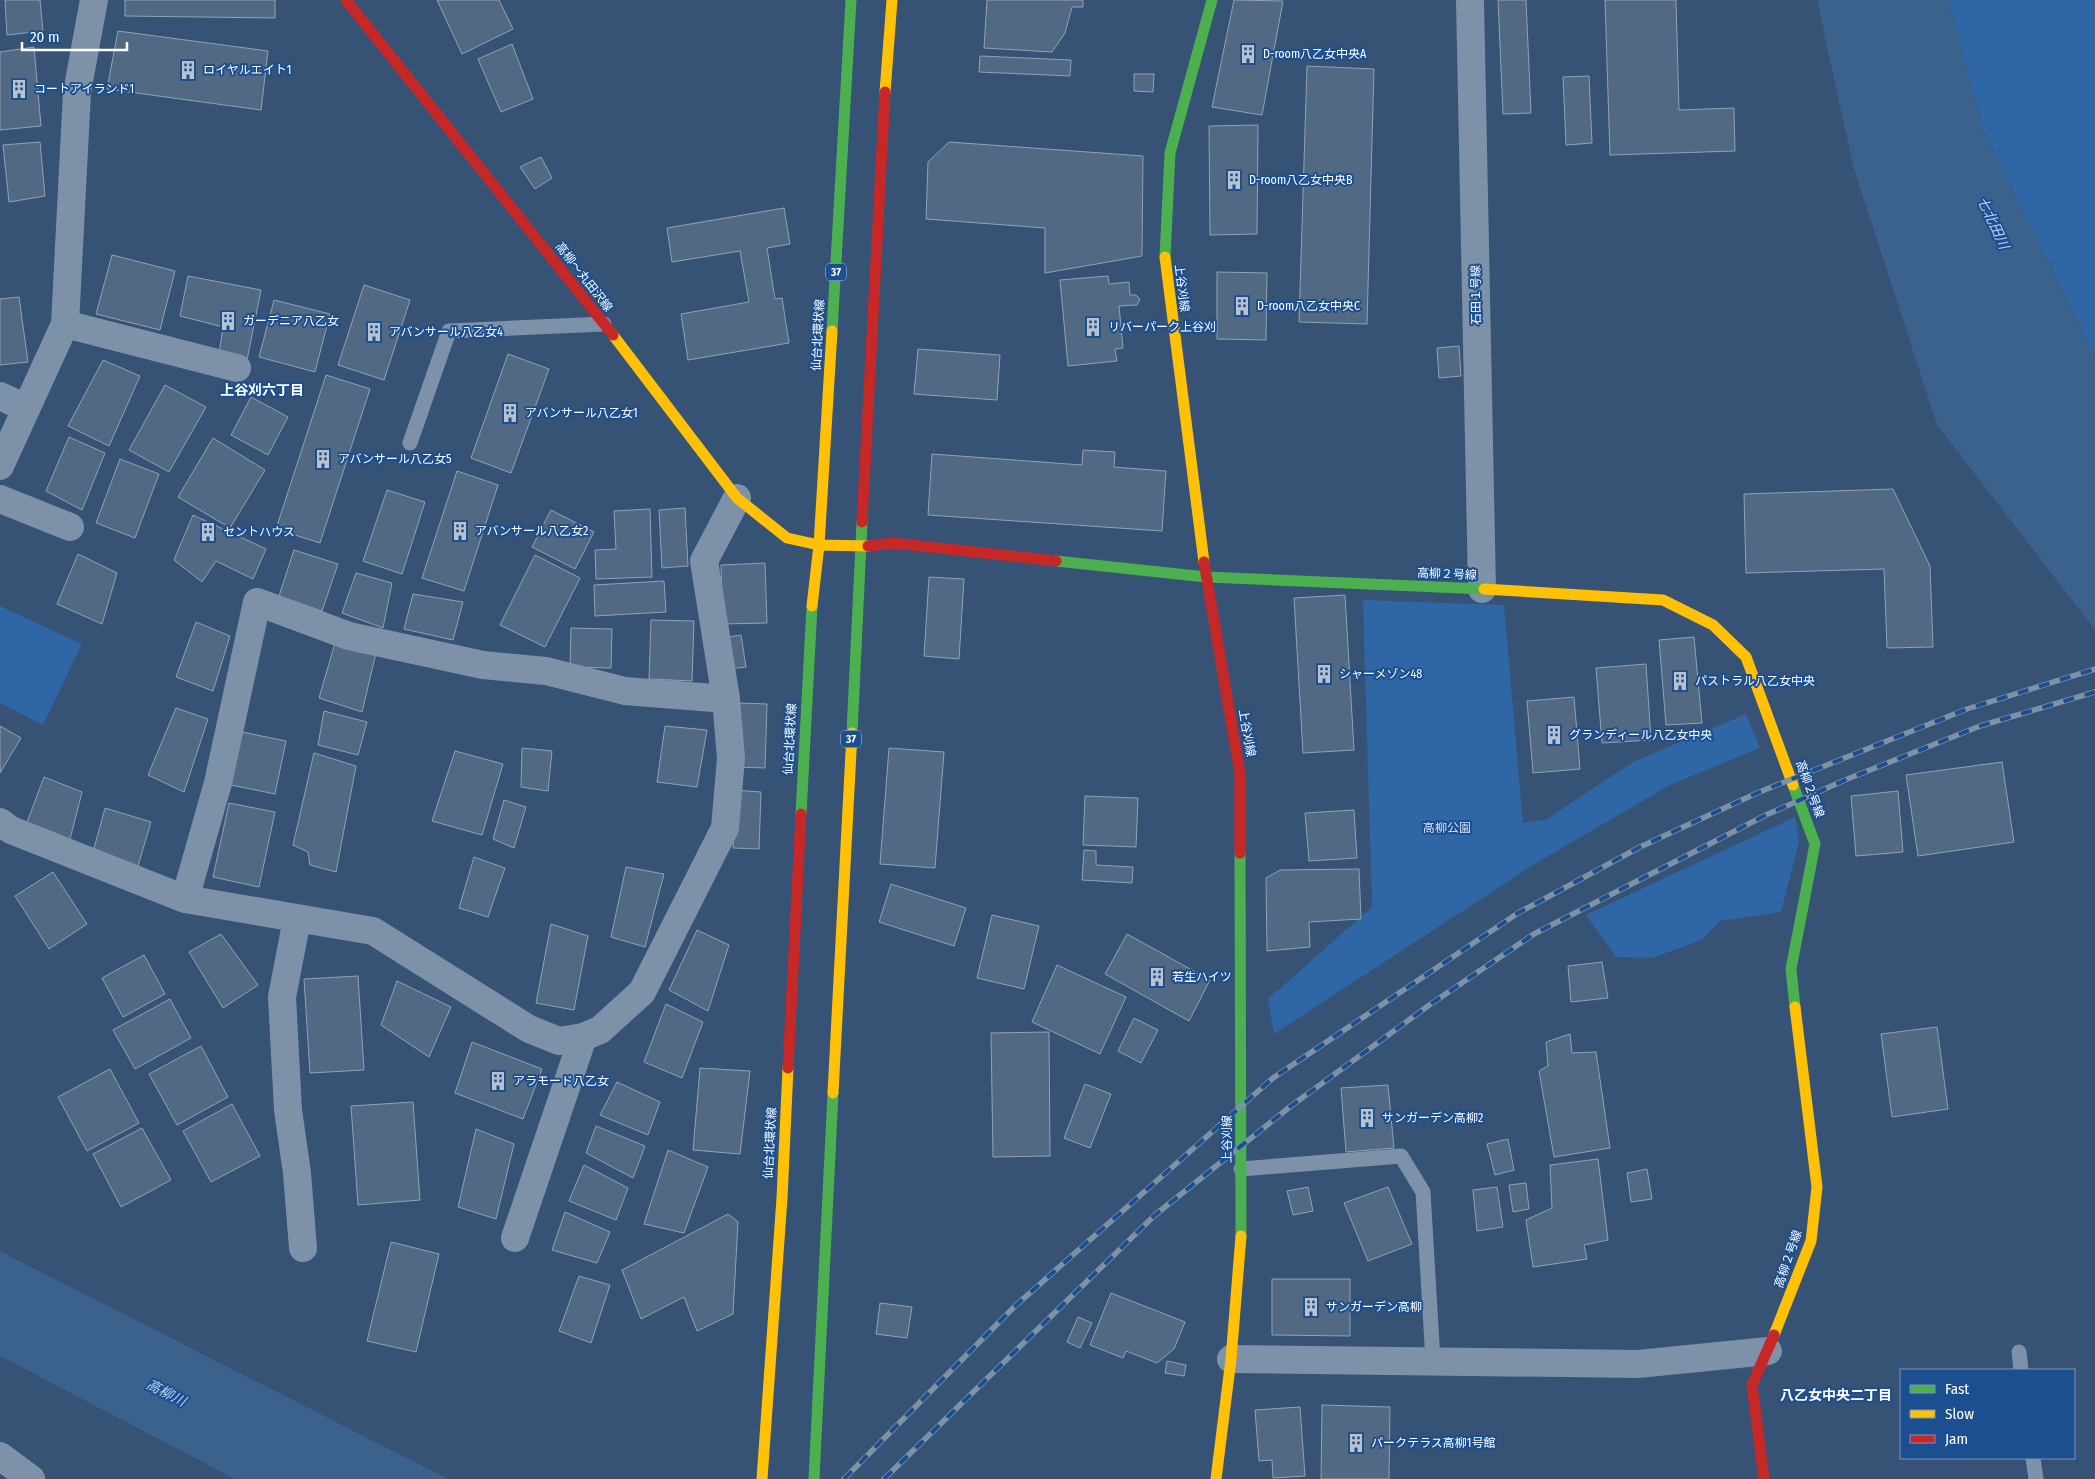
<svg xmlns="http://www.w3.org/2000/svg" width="2095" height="1479" font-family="'Fira Sans Condensed','Noto Sans JP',sans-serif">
	<rect width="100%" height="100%" fill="#365274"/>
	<path fill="#2f66a5" d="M1949,0H2095V356L1983,130Z
		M1363,600L1504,605L1523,823L1545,820L1633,762L1746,714L1760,748L1670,785L1538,862L1274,1034L1268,999L1372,907Z
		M0,606L82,644L43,725L0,703Z
		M1795,817L1799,842L1781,912L1720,921L1702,940L1652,958L1616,957L1586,915Z"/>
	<path fill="#3b618d" d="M1817,0H1949L1983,130L2095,356V630L1937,425L1853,166Z
		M0,1251L448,1479H235L0,1356Z"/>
	<path fill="#526984" stroke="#92a2b6" d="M5,0H40L43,31L7,35Z
		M125,0H275V18L125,16Z
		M437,0H499L513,29L462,54Z
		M987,0H1083V7H1072L1065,33L1052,52L984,48Z
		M1234,0L1283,1L1262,115L1212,107Z
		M1498,0H1526L1531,113L1503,114Z
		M1605,0H1676L1679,110L1734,108L1735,151L1610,155Z
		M118,31L268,51L261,110L107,89Z
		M512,44L533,99L501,112L478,59Z
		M34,47L41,126L0,130V52Z
		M980,56L1071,60L1070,76L979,72Z
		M1307,66L1374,69L1367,324L1299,322Z
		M1134,74H1154L1153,92L1134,91Z
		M1589,76L1592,143L1566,145L1563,77Z
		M1258,125L1257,234L1210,235L1209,126Z
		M40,142L45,196L9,202L3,145Z
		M949,142L1143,156L1142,256L1045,273V228L926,219L928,162Z
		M541,157L552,178L535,189L520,167Z
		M784,208L790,244L767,248L775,299L782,298L789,343L688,360L681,314L749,302L740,251L672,262L667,228Z
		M112,255L175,271L160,330L96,314Z
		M1217,272L1267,273L1266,340L1217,339Z
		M188,276L261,290L247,360L219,354L223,327L180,316Z
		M1108,276L1109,284L1129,282L1130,295H1136L1140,299L1137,305L1119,306L1123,348L1115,349L1117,361L1068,366L1060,280Z
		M364,285L410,300L384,380L338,365Z
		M19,297L28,362L0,365V299Z
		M274,300L330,314L315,372L259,357Z
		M1459,346L1461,376L1439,378L1437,348Z
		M918,349L1000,355L997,400L914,394Z
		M508,354L549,369L511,473L471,458Z
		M103,360L140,376L109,446L68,426Z
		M326,375L370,389L320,543L276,529Z
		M165,385L206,407L169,472L129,450Z
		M251,397L288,417L268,455L231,435Z
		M69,437L105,453L82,510L46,491Z
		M213,438L265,470L230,528L178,497Z
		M1083,450L1115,452L1114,467L1166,471L1162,531L928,515L932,454L1082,465Z
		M120,459L159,474L135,538L96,523Z
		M457,471L498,485L464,591L422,578Z
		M1893,489L1930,566L1933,647L1887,648L1884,569L1746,573L1744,494Z
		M387,490L425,502L402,574L363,561Z
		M685,508L688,566L662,568L659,510Z
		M650,509L652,577L596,579L595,550L616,549L614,511Z
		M551,510L594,532L575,569L532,547Z
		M193,515L266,549L253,579L216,561L202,582L174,560Z
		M294,550L338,564L322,611L279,596Z
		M78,554L117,573L102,624L57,604Z
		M535,555L580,578L545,647L500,625Z
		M765,563L767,623L723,624L721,565Z
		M356,573L392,583L383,628L342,613Z
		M929,577L964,579L959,659L924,656Z
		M664,581L666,612L595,616L594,585Z
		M413,594L463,602L453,640L404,629Z
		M1345,595L1354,750L1303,753L1294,598Z
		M651,620L694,621L692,681L649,679Z
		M196,622L230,636L213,691L176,677Z
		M571,628L612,629L611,668L570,667Z
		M741,635L746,667L728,669L723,638Z
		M1694,637L1702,723L1666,725L1659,640Z
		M335,643L376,653L362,712L319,698Z
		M1646,664L1651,740L1602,743L1596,668Z
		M1574,697L1580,769L1533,773L1527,701Z
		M738,703L767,704L765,768L736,767Z
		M176,708L208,719L184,792L148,775Z
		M324,711L367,722L358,755L318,745Z
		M0,726L21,738L0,773Z
		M665,726L707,730L697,787L657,782Z
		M242,732L286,741L275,794L231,785Z
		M522,748L552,751L548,791L521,787Z
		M889,748L944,752L935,868L880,864Z
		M455,751L503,764L482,835L432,821Z
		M314,753L356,766L336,872L310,865L308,852L293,845Z
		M2002,762L2014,842L1918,856L1906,775Z
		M44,777L82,792L69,843L26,825Z
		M735,790L761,792L759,849L733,848Z
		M1898,791L1903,852L1856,856L1851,796Z
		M1085,796L1138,798L1136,847L1083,845Z
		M504,800L526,807L514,848L493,839Z
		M229,803L275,812L259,887L213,877Z
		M105,808L151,822L138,866L93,852Z
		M1354,810L1357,858L1309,861L1305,813Z
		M1084,850L1096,851V865L1133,867L1132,883L1082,880Z
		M474,857L505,868L488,917L459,908Z
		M626,867L664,874L645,947L611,937Z
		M1359,869L1361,919L1309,922L1310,947L1267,951L1266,878L1280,870Z
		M53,872L87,924L49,949L15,896Z
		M891,884L966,908L954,946L879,922Z
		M992,915L1039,926L1024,989L977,978Z
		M551,924L588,936L574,1010L536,1003Z
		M697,930L729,945L708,1011L669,990Z
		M221,934L258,985L223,1008L189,952Z
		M1127,934L1210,980L1189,1021L1105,974Z
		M144,955L165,994L123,1017L102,978Z
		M1602,962L1608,998L1571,1002L1568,966Z
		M1057,965L1126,997L1100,1054L1032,1022Z
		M358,976L364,1070L310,1073L304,979Z
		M397,981L451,1007L429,1057L381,1025Z
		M170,999L191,1038L135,1069L113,1030Z
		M666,1004L703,1022L682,1078L644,1062Z
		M1134,1018L1158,1030L1141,1063L1118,1051Z
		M1937,1027L1948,1109L1892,1117L1881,1034Z
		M1049,1032L1050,1156L993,1157L991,1033Z
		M1570,1034L1572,1053L1596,1052L1610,1148L1554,1157L1539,1071L1548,1066L1546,1042Z
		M472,1042L542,1069L523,1119L455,1093Z
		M201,1046L228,1097L177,1125L149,1074Z
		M700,1068L750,1071L740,1154L693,1150Z
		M110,1069L139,1123L87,1151L58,1097Z
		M617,1082L660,1102L648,1135L600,1115Z
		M1085,1084L1111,1094L1090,1148L1064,1138Z
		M1388,1085L1394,1148L1346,1152L1341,1088Z
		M413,1102L420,1200L358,1205L351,1106Z
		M232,1104L260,1156L211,1182L183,1131Z
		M596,1126L645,1146L633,1178L586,1153Z
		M142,1128L171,1180L121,1207L93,1154Z
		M476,1129L514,1144L496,1219L458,1207Z
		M1508,1139L1514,1170L1495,1175L1487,1144Z
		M668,1150L708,1167L684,1233L644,1224Z
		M1598,1159L1608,1240L1584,1245L1587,1259L1533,1267L1526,1220L1552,1208L1550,1165Z
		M584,1165L628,1188L616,1220L569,1201Z
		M1647,1169L1652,1199L1631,1202L1627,1173Z
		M1526,1183L1529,1209L1513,1212L1509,1185Z
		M1308,1187L1313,1211L1293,1215L1287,1191Z
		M1388,1187L1412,1244L1368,1261L1344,1203Z
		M1497,1187L1503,1227L1477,1231L1473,1190Z
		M565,1212L610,1232L597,1263L552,1250Z
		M728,1214L738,1222L733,1314L697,1331L684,1297L641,1319L622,1270Z
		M391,1242L439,1254L416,1352L367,1341Z
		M579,1276L610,1285L591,1343L559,1331Z
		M1272,1279H1350V1336L1272,1335Z
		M1111,1293L1185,1322L1174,1349L1157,1363L1126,1351L1123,1358L1090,1345Z
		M880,1303L912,1307L907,1338L876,1334Z
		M1078,1317L1092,1323L1080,1348L1067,1342Z
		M1167,1361L1186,1365L1184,1376L1165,1373Z
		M1322,1405L1390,1407L1389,1479H1321Z
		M1300,1407L1305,1476L1273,1478L1272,1460L1259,1461L1255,1410Z"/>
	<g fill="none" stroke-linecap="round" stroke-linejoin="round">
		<path stroke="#7d92a8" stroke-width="15" d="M410,443L449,331L604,324
			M1241,1169L1401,1156L1423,1192L1433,1361
			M2019,1352L2021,1370
			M2033,1458L2036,1479"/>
		<path stroke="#7d92a8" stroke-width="28" d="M1470,0L1482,589
			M65,324L237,368
			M0,396L26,408
			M0,466L65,324L77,92L94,0
			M0,499L70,527
			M0,822L11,830L185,899L373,931L529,1029L559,1041L583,1037L600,1030L642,992L725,828L731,758L726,699L704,561L737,498
			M185,899L218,783L257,602L349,636L483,665L546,671L625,691L726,699
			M297,919L282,997L288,1110L297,1173L303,1248
			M515,1238L583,1037
			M1231,1359L1638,1364L1768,1351
			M0,1456L31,1479"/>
		<path stroke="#4caf50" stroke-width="11" d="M1165,257L1170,153L1212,0
			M832,331L851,0
			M1056,561L1206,577L1484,589
			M852,733L862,522
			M1793,785L1815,844L1791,969L1795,1007
			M801,814L812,606
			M1240,853L1241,1236
			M814,1479L833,1093"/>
		<path stroke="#ffc107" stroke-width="11" d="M885,92L892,0
			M1165,257L1204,562
			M613,335L737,498L787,538L819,545L868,546
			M1484,589L1663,600L1713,625L1746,657L1793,785
			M812,606L819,545L832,331
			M833,1093L852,733
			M1774,1335L1811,1241L1817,1187L1795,1007
			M762,1479L782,1198L788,1068
			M1216,1479L1231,1359L1241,1236"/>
		<path stroke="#c62828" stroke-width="11" d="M346,0L613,335
			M862,522L885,92
			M868,546L893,543L1056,561
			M1204,562L1240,774V853
			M788,1068L801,814
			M1764,1479L1752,1385L1774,1335"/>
		<g stroke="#7e92a7" stroke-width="5.5">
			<path id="rail" d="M844,1479L1014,1307L1273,1078L1518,913L1640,847L1757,793L1967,709L2095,669
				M884,1479L1155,1215L1291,1106L1428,1006L1534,934L1766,815L1845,780L1980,726L2095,692"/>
		</g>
		<use href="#rail" stroke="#1b4f8f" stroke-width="4" stroke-dasharray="11" stroke-linecap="butt"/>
	</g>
	<defs>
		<g id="building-bare" transform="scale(1.5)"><path d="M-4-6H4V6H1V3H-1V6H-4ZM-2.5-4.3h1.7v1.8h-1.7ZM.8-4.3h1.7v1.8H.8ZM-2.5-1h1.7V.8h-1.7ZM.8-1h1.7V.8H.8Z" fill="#b9c2ce" stroke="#1b4f8f" stroke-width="2.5" paint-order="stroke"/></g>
	</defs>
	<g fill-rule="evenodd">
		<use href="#building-bare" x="1248" y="54"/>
		<use href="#building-bare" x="188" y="70"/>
		<use href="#building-bare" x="19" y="89"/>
		<use href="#building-bare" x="1234" y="180"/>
		<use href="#building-bare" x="1242" y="306"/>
		<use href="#building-bare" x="228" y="321"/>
		<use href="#building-bare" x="1093" y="327"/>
		<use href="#building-bare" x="374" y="332"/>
		<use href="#building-bare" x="510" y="413"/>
		<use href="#building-bare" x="323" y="459"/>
		<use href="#building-bare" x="460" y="531"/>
		<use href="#building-bare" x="208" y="532"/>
		<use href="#building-bare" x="1324" y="674"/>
		<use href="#building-bare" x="1680" y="681"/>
		<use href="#building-bare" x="1554" y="735"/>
		<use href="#building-bare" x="1157" y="977"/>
		<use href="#building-bare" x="498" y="1081"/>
		<use href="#building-bare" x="1367" y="1118"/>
		<use href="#building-bare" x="1311" y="1307"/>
		<use href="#building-bare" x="1356" y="1443"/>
	</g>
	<g text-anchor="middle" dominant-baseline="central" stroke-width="4" stroke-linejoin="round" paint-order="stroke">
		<g fill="#1b4f8f" stroke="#bbcadd" stroke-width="1">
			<rect x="826" y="263.5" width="20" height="17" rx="4"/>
			<rect x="841" y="730.5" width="20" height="17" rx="4"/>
		</g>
		<g font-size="11" font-weight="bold" fill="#fff">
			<text x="836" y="272">37</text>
			<text x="851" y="739">37</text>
		</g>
		<g font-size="12" fill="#fff" stroke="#1b4f8f" text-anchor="start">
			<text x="1263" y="54">D-room八乙女中央A</text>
			<text x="203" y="70">ロイヤルエイト1</text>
			<text x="34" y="89">コートアイランド1</text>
			<text x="1249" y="180">D-room八乙女中央B</text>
			<text x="1257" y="306">D-room八乙女中央C</text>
			<text x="243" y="321">ガーデニア八乙女</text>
			<text x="1108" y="327">リバーパーク上谷刈</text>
			<text x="389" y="332">アバンサール八乙女4</text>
			<text x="525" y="413">アバンサール八乙女1</text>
			<text x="338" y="459">アバンサール八乙女5</text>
			<text x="475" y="531">アバンサール八乙女2</text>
			<text x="223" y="532">セントハウス</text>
			<text x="1339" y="674">シャーメゾン48</text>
			<text x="1695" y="681">パストラル八乙女中央</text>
			<text x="1569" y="735">グランディール八乙女中央</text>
			<text x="1172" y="977">若生ハイツ</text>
			<text x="513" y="1081">アラモード八乙女</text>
			<text x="1382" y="1118">サンガーデン高柳2</text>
			<text x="1326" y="1307">サンガーデン高柳</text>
			<text x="1371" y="1443">パークテラス高柳1号館</text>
		</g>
		<g font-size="12" fill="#fff" stroke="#1b4f8f">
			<text transform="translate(584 277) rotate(52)">高柳～丸田沢線</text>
			<text transform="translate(1182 288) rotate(83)">上谷刈線</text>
			<text transform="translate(1476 295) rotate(-91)">石田１号線</text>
			<text transform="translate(818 335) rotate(-87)">仙台北環状線</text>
			<text transform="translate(1447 574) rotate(2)">高柳２号線</text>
			<text transform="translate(1247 733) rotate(80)">上谷刈線</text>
			<text transform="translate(790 739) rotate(-87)">仙台北環状線</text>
			<text transform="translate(1810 789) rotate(70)">高柳２号線</text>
			<text transform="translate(1227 1139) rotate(-90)">上谷刈線</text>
			<text transform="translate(770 1143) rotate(-87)">仙台北環状線</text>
			<text transform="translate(1788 1259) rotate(-71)">高柳２号線</text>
		</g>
		<g font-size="12" fill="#cfe3fa" stroke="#1b4f8f">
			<text x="1447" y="828">高柳公園</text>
		</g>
		<g font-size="14" font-style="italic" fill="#b5d3f5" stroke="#1b4f8f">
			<text transform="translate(1993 223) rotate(65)">七北田川</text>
			<text transform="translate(166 1393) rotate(27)">高柳川</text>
		</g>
		<g font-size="14" font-weight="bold" fill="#fff" stroke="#1b4f8f">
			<text x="262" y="390">上谷刈六丁目</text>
			<text x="1836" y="1395">八乙女中央二丁目</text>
		</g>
	</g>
	<rect x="1900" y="1369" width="175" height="90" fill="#1b4f8f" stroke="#7695bc"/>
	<rect x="1910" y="1385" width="25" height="8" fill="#4caf50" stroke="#7695bc"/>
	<text x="1945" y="1394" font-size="15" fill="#ffffff">Fast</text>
	<rect x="1910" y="1410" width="25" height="8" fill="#ffc107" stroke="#7695bc"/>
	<text x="1945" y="1419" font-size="15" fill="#ffffff">Slow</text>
	<rect x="1910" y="1435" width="25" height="8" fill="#c62828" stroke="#7695bc"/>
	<text x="1945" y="1444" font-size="15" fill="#ffffff">Jam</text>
	<path d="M22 42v8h105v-8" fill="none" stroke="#ffffff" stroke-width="2.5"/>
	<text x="30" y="42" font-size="15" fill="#ffffff" stroke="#1b4f8f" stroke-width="4" paint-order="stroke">20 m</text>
</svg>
